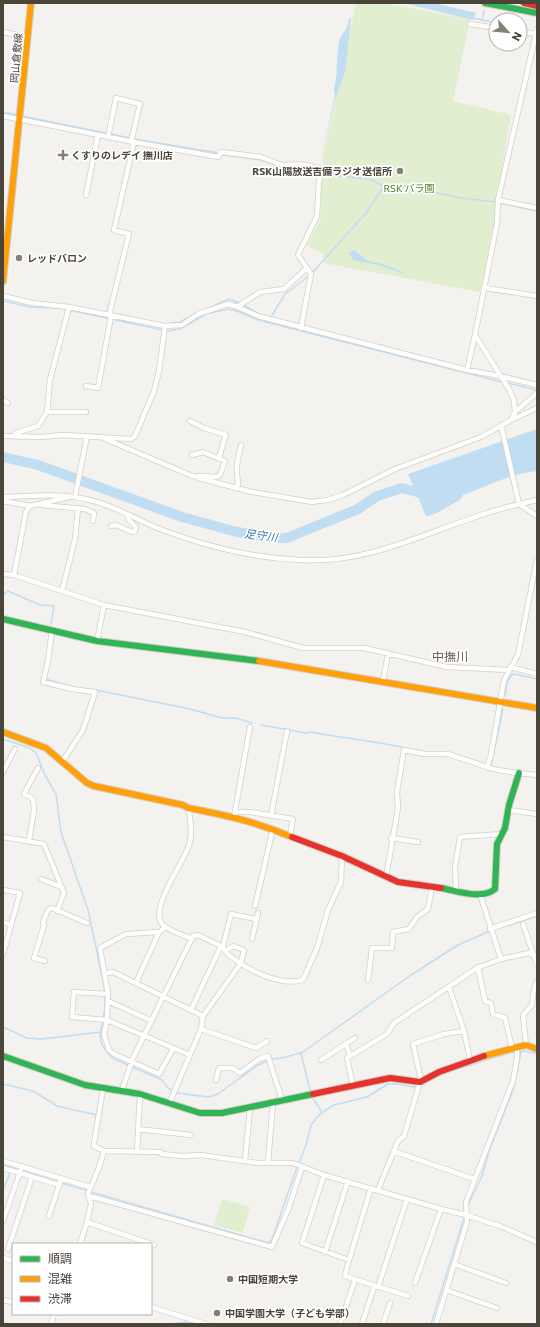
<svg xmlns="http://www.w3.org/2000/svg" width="540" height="1327" font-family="Commissioner,'Noto Sans JP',sans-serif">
	<rect width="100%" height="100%" fill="#f4f2ee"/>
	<path fill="#e1eecf" d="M356,3H384L470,19L453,101L511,115L496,202L494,224L480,292L324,263L323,254L307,245L321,218V181L324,167L323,155Z
		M222,1199L250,1207L243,1233L214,1225Z"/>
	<path fill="#c0ddf1" d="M403,3H434L476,13L473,20Z
		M349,18H351L345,72L336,96L320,160L335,96L334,90C338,75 336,59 339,43C340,33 348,33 349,18Z
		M354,250L368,261L386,265L405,273H401L378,265L353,260L349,253Z
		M537,429V471C512,473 487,486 463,495L460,500C450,504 435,517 426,516L408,474Z"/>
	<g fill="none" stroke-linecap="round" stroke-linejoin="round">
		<path stroke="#c0ddf1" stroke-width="1.5" d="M473,18L496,23
			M482,21L484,10
			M520,26L526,27
			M3,112L18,115
			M22,116L130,138
			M134,139L219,153
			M224,155L261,160L281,167
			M284,167H301L339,176L370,179L385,187L405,186L461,198L496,202
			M500,203L537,211
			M313,272L365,214L384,186
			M111,298L107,312L132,317
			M3,301L31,307L60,308L167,331L180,329L206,314L228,309L237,311L258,320L502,382
			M243,305L257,313
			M204,310L229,299L240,303
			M271,317L285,294L309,276
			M173,323L180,322L195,314
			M508,383L537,390
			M3,595L8,591L40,605L54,606L51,624
			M45,665L42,678L70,686
			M96,690L190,709L222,718H236L252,723
			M505,696C507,688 506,678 514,674L537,679
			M261,725L306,733L311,732C347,739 384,742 419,751
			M3,739L30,748L36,753L45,775L56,794L61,832L88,910L104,985L105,1008L100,1036L102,1045L112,1058L162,1080L168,1088L176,1093L209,1097L218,1094L258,1065L267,1061
			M429,752H447
			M452,753L491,766L503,709
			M507,926L537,916
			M3,1027L27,1038L42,1039L101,1032
			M301,1053L311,1094
			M271,1059L282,1058L303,1052L411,975L458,945L490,931
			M3,1084L33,1091L57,1106L97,1115
			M312,1097L322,1112
			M299,1163L306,1145L311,1125L320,1114L334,1105L367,1097L388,1084H400L412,1087L424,1084L441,1074L509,1053L525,1051L537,1054
			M3,1165L19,1170
			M22,1171L88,1191
			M3,1190L10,1173
			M91,1192L265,1242H271L297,1167
			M468,1205L482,1176L489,1151L513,1090L521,1052
			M170,1324L186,1322L194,1324
			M431,1324L464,1218"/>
		<path stroke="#c0ddf1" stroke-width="10" d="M3,457L38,465L182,517L237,532L274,538H287L304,531L358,509L377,496L402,488L421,493L427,491"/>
		<g stroke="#d2d0cb" stroke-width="6">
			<path id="street" d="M470,24L496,28
				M520,31L536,34
				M3,32L27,37
				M3,116L134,142L218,157L221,152L261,157L282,165L301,164L322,169L319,181L317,216L298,255L311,274L301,328
				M108,137L116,98L140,104L131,142
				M86,195L98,135
				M498,200L537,208
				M485,288L537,296
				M3,296L32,303L69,307L165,326L182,325L198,314L228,304L235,306L258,316L467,370L500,376L537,385
				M237,307L260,292L284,289L307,268
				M109,315L129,234L114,230L134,142
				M467,370L475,335
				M86,386L98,388L111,316
				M3,400L8,403
				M47,412H86
				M515,412L537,393
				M511,420L515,412L514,400L509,389L475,335L497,223L498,200L537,29
				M190,421L204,428L226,435L219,457
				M501,425L519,504L537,516
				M3,436L40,437L64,435L131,439L135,436L154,391L159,371L165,326
				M13,436L16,433L38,426L47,412L50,380L69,307
				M103,438L190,475L206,480L252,492L312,502L327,500L343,495L395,469L481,437L511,420L537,408
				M192,455L203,452L225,461L220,475L216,477L197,476
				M237,489C239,482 237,479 237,472C236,463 239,454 241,445
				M3,497C32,496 62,493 90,500C115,506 137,520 160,529C204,546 254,558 301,560C367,564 424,533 484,514C502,508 519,504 537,500
				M75,497L87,436
				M3,501L30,506L69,497
				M41,505L85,509L94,513L93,521
				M111,526L116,525L132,532L135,531L136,527L129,520L127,514
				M537,559L518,655L504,680L491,755L487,767C499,772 523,773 537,775
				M3,574L14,575L104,605L245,632L303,648H364L447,667L509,670
				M14,575L26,512L30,506
				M62,591L75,539L78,509
				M52,631L48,661L43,682L72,689L95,692L83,730L62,762
				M97,641L104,605
				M510,667L537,674
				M383,682L388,653
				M3,772L15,749
				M188,808C191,819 192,830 190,842C186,860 149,907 162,924C169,931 183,935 192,939
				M508,810L537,814
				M235,812H250L293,819L290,835
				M271,816L287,731
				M234,817L250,727
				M3,837L44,844L64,893L57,911
				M391,838L418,842
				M29,841L34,810L33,799L24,794L38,768
				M386,877L398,808L397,792L404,750L425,754H448L487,767
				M41,879L61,887
				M3,890L20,893L3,954
				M456,891L455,867L460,837L502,834
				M480,894L501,959
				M255,906L273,829
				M3,922L11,925
				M523,924L534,956
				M166,927L159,932L126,934L100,948L108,994L107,1020L104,1034L109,1050L114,1054L159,1074L173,1049
				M490,929L537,913
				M252,939L258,913
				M221,946C224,948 225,952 229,955C246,969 280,987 303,980L317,948L328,910L341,882L342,856
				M223,946L231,914L256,919
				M45,961L34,958L44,925L43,922L48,910L52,908L87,923
				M478,967L485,1001L491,1003L493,1014L505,1018L512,1048
				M106,973L113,972L203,1016L201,1029L169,1104
				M368,980L372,948H392L393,932L409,929L417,917L428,909L432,887
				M136,983L159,932
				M449,987L464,1031L470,1060
				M108,994L74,992L72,1017L107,1020L190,1055
				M108,1001L152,1021
				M203,1016L241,963L244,950L233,946L225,951
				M201,1029L256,1048L267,1041
				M346,1044L350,1056
				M526,1045L523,1015L532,1005L534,988L537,982
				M321,1060L355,1038
				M216,1080L219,1068H232L240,1073L259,1059L268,1056L282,1100
				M421,1080L413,1044L444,1034L464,1031
				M353,1086L347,1058L387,1034L394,1023L477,968L501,959L529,953L534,956L537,964
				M103,1089L94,1143V1146L104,1151
				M122,1090L133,1058L193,936L198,935L221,946L191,1010
				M138,1129L191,1135
				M393,1151L474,1179
				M137,1152L140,1094
				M3,1161L90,1187
				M245,1161L250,1108
				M268,1163L273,1102
				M3,1168L59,1185
				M324,1175L302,1243L349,1260L371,1188
				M378,1190L398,1141L404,1136L420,1082
				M90,1198L93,1197L272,1247L288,1210L302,1167
				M49,1216L61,1179
				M3,1221L22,1166
				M87,1222L154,1245
				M80,1244L87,1222L91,1204L88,1194L98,1170L104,1151L161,1152V1154L182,1156L201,1155L258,1163H293L324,1175L441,1209L466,1215L500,1226L537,1242
				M8,1249L32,1177
				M325,1252L348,1181
				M3,1258L13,1261
				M349,1260L345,1276L408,1296
				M454,1264L506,1283
				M415,1283L441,1209
				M378,1287L407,1199
				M446,1290L497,1308
				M3,1300L13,1302
				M151,1307L206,1324
				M51,1324L54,1314
				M340,1324L355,1280
				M362,1324L374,1287
				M383,1324L390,1303
				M436,1324L467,1222L466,1202L513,1081L517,1058V1048"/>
		</g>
		<g stroke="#d3cfc5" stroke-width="8">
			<path id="fast" d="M485,3L537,13
				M3,619L97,641L259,661
				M441,888C457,891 482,900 495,889L497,844L505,828L509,805L519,773
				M3,1056L85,1085L140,1094L200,1113H222L313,1094"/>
		</g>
		<g stroke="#d3cfc5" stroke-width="8">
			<path id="slow" d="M3,281L31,3
				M259,661L537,708
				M3,732L46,748L87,783L94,786L183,805L188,808C226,815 256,822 292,837
				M484,1056L526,1045L537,1049"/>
		</g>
		<g stroke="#d3cfc5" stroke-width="8">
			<path id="jam" d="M524,3L537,6
				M292,837L342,856L398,882L441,888
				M313,1094L390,1078L420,1082L439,1072L484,1056"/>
		</g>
		<use href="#street" stroke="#fdfdfc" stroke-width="4.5"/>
		<use href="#fast" stroke="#30b455" stroke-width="6"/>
		<use href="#slow" stroke="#ff9f0a" stroke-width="6"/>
		<use href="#jam" stroke="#e5322d" stroke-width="6"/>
	</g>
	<g fill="#868178" stroke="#fff" stroke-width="1.5">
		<path d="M61 149h4v4h4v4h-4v4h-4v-4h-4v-4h4z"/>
		<circle cx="400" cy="171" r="4"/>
		<circle cx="19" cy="258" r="4"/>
		<circle cx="230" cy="1279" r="4"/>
		<circle cx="217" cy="1313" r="4"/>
	</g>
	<g text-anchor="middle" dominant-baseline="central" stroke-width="3.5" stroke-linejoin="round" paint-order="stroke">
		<g font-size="10" fill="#4b4439" stroke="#fff">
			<text transform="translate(16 58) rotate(-85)">岡山倉敷線</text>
		</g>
		<g font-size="10" font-weight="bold" fill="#4b4439" stroke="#fff" text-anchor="start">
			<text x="71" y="155">くすりのレデイ 撫川店</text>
			<text x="392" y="171" text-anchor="end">RSK山陽放送吉備ラジオ送信所</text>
			<text x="27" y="258">レッドバロン</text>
			<text x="238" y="1279">中国短期大学</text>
			<text x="225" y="1313">中国学園大学（子ども学部）</text>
		</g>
		<g font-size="10" fill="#4a7f2a" stroke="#fff">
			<text x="409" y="188">RSK バラ園</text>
		</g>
		<g font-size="11" font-style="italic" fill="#2e7ab2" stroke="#fff">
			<text transform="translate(261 535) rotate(7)">足守川</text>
		</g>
		<g font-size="12" fill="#6e6250" stroke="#fff">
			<text x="450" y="656">中撫川</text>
		</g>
	</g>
	<rect width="540" height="1327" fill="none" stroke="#4b4439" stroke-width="8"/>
	<rect x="12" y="1243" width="140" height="72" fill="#ffffff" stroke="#b7b4b0"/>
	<rect x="20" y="1256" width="20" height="6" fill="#30b455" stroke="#b7b4b0"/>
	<text x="48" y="1263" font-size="12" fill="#4b4439">順調</text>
	<rect x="20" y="1276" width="20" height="6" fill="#ff9f0a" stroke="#b7b4b0"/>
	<text x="48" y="1283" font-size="12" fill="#4b4439">混雑</text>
	<rect x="20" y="1296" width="20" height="6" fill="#e5322d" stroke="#b7b4b0"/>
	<text x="48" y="1303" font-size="12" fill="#4b4439">渋滞</text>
	<g transform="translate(508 32) rotate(117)"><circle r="19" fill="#ffffff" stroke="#b7b4b0"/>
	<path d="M0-3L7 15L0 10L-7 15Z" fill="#868178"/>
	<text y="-6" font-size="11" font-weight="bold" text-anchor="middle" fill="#4b4439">N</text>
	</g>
</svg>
